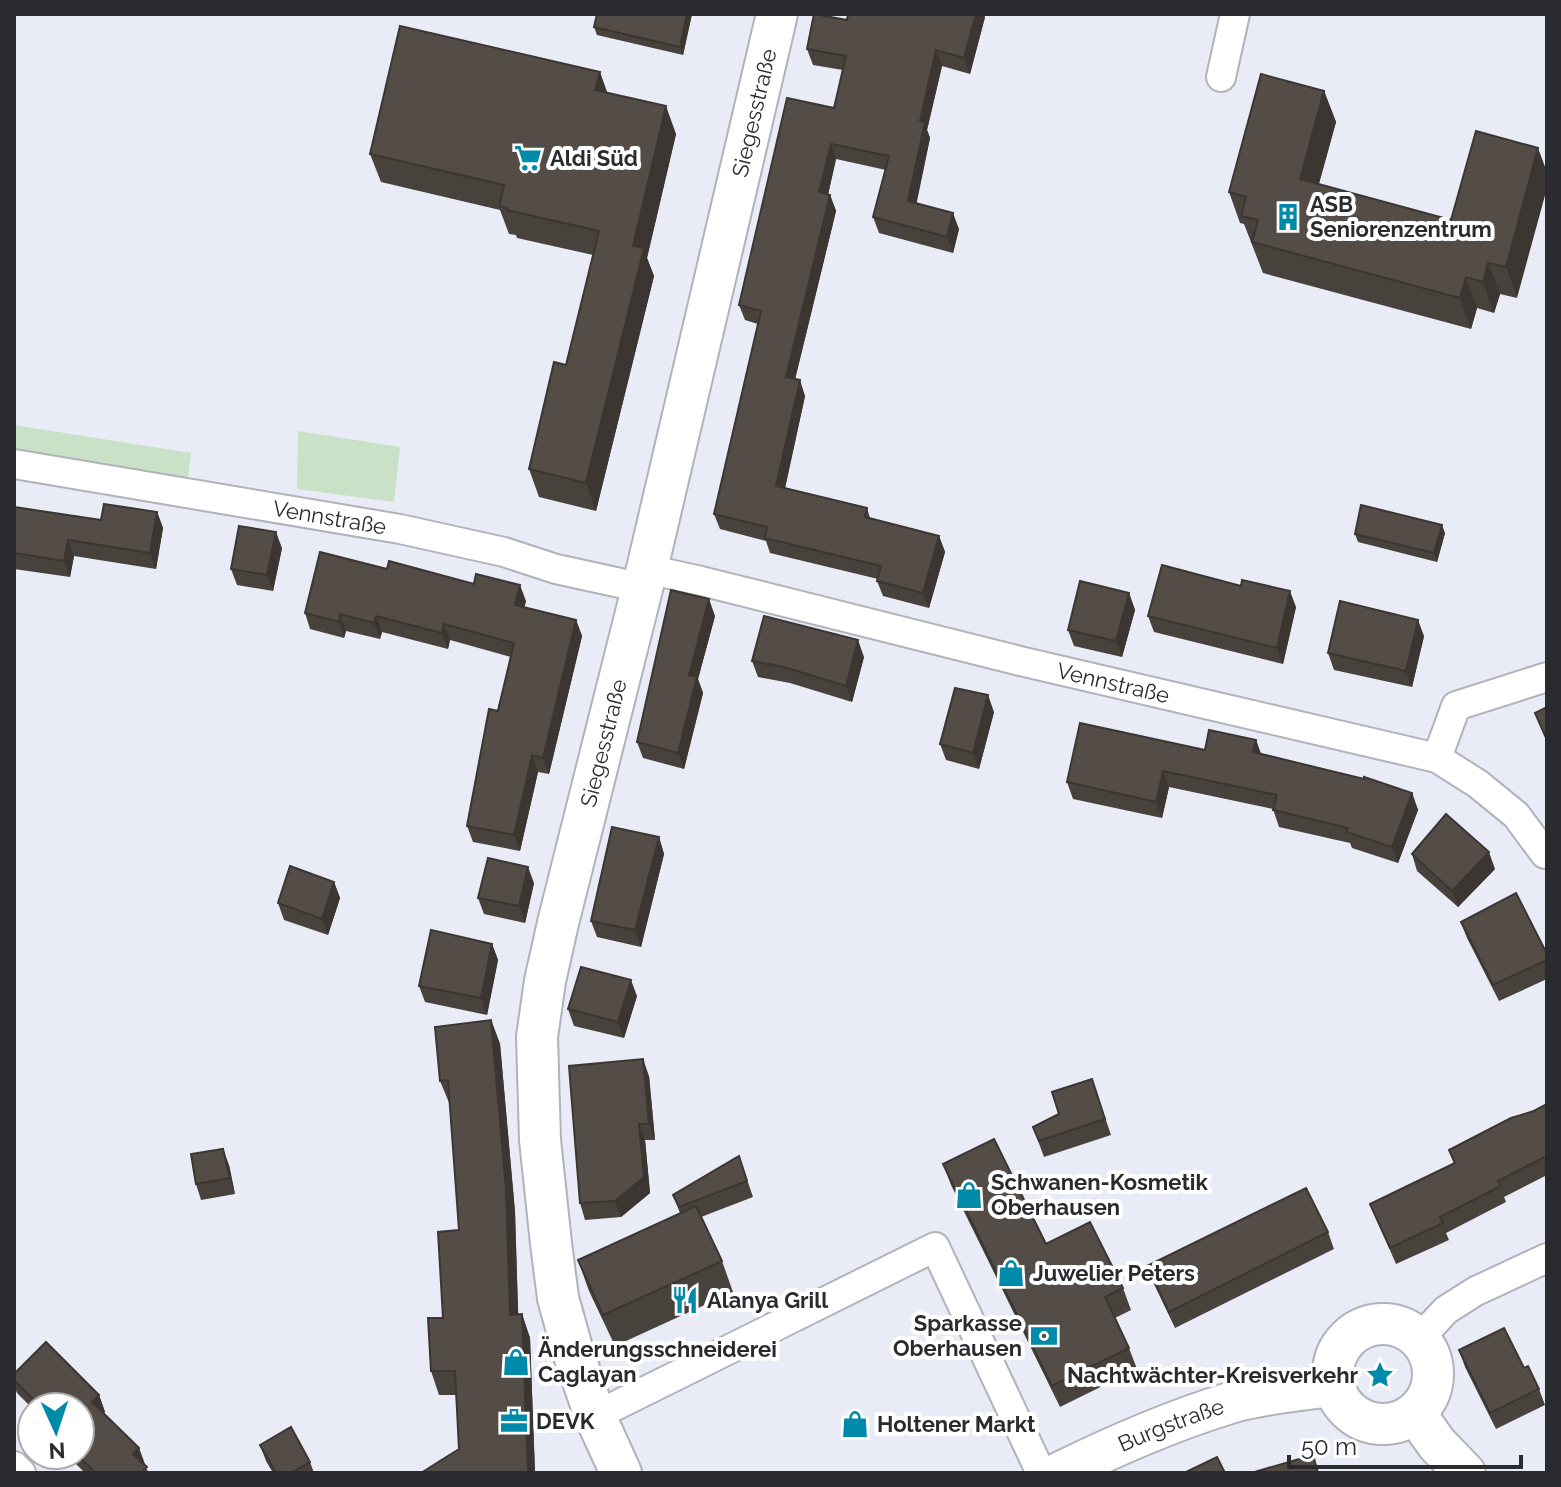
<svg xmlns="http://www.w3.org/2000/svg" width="1561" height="1487" font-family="Raleway,sans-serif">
	<rect width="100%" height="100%" fill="#e9ecf6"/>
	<path fill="#c8e1c7" d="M14,425L191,453L187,486L14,458Z
		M298,431L400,447L394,502L297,489Z"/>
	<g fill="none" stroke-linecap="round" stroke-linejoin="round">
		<g stroke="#b0b2bc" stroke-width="32">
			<g id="street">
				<path d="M1221,77L1235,14"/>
				<path id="s1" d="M14,464L400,529L504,552L556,569L643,588"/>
				<path id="s2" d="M647,569L701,581L1020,661L1437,758L1478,784L1516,815L1545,854"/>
				<path d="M1437,758L1456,706L1547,677"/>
				<path d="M1419,1339L1446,1310L1476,1291L1547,1258"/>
				<path d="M595,1416L935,1247L1041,1473"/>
				<path d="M14,1466L21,1473"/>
			</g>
		</g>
		<g stroke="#b0b2bc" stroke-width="44">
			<g id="secondary">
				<circle cx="1383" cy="1374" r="50"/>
				<path d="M1415,1413L1437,1444L1465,1473"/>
				<path id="s3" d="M621,1473L595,1416L573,1352L558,1298L551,1243L540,1140L537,1037L545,981L558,923L647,569L777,14"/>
				<path id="s4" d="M1059,1473C1114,1446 1171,1421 1230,1403C1263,1393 1300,1391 1334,1385"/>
			</g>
		</g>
		<use href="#street" stroke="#fff" stroke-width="28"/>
		<use href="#secondary" stroke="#fff" stroke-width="40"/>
	</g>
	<path fill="#48423d" d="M692,14L683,55L597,35L594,27Z
		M939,15L985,17L970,74L942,66L927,130L930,138L916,203L959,229L953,253L879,233L873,217L886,170L836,159L828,195H830L836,211L795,379L805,396L785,488L867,508L870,518L939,536L945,552L929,608L883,596L877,581L878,579L770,553L766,541L720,529L714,514L758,324L745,320L739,305L834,108L843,70L813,65L807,49L847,20Z
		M1324,91L1336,122L1319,184L1451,220L1476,131L1517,298L1500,294L1494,313L1477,308L1471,329L1263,273L1244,224L1240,223L1229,192Z
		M608,93L676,134L647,258L654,276L596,511L539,497L529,469L566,365L593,255L517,238L516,235L509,234L500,210L381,182L370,154Z
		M14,507L101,520L157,512L163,528L156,569L74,556L70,577L14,569Z
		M1445,533L1437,562L1358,542L1355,534Z
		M282,548L273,591L237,585L231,569Z
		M1129,593L1135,610L1122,657L1074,646L1068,630Z
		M526,601L524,607L576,620L582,636L549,774L538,772L520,851L473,842L467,826L511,657L450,640L448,649L382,632L380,639L346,631L344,638L310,629L305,613Z
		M1296,607L1283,664L1154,632L1148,616Z
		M715,616L698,679L703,693L684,769L643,758L637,742Z
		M1424,636L1412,687L1334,670L1328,653Z
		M864,657L852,702L790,683L758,677L752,661Z
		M994,712L979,769L946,760L940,744Z
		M1256,740L1261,754L1412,793L1418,810L1398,863L1352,848L1350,843L1279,827L1273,809L1169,787L1162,818L1073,799L1067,782L1205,750Z
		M659,837L664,854L641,947L597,937L591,921Z
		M1412,854L1495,869L1458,907L1417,871Z
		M334,882L340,898L328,935L284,920L278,903Z
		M534,883L525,923L484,914L478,898Z
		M1461,922L1547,954V979L1499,1001L1467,938Z
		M492,944L498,960L487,1015L425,1002L419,986Z
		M637,996L624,1038L574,1026L568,1009Z
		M491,1020L500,1044L515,1212L518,1314H522L530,1338L535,1473H421L459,1449L456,1395H439L431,1371L443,1318L459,1230L450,1105L440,1081Z
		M649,1076L655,1140H645L650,1193L621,1217L585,1220L580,1203Z
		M1092,1079L1111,1135L1044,1157L1033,1127L1059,1114Z
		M1547,1104V1175L1504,1197L1506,1202L1446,1233L1449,1240L1396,1264L1370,1204L1454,1163L1449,1150Z
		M739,1156L753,1197L701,1217L722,1261L733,1292L615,1346L589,1291L578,1260L680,1213L673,1195Z
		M943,1164L1046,1244L1123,1288L1131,1310L1115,1318L1129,1348L1137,1369L1060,1407L951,1185Z
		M229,1165L235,1194L201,1200L196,1184Z
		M1328,1232L1334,1249L1175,1328L1153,1282L1147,1266Z
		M1459,1350L1524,1368L1539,1389L1545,1405L1496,1429L1465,1367Z
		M14,1374L99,1395L105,1412L103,1413L139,1448L144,1465L149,1473H85L67,1455H80V1407H32V1408L17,1393L14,1385Z
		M260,1445L310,1462L314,1473H273L266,1461Z"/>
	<path fill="#3b3632" d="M687,14H692L683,55L680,47Z
		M976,14H984L985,17L970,74L964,58Z
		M936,50L942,66L927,130L930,138L914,216L908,201L920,121Z
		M600,72L610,100L595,90Z
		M1324,91L1336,122L1311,211L1300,179Z
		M666,106L676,134L647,258L654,276L596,511L586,483L633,246Z
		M831,144L836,159L825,208L819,192Z
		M1538,148L1547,172V188L1517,298L1506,267Z
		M830,195L836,211L792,392L786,377Z
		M953,213L959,229L953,253L947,237Z
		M1488,263L1500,294L1494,313L1483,282Z
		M1466,277L1477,308L1471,329L1460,298Z
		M800,380L805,396L782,502L776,486Z
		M157,512L163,528L156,569L150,553Z
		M1442,525L1445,533L1437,562L1434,553Z
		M276,532L282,548L273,591L267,575Z
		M939,536L945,552L929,608L923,593Z
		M68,540L74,556L70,577L64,561Z
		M520,585L526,601L521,621L515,605Z
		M1290,591L1296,607L1283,664L1277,648Z
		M1129,593L1135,610L1122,657L1116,641Z
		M709,599L715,616L698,679L703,693L684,769L678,753L689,675Z
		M340,614L346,631L344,638L339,622Z
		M376,616L382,632L380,639L374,623Z
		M576,620L582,636L549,774L543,758Z
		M1418,620L1424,636L1412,687L1406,671Z
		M444,624L450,640L448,649L442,633Z
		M858,640L864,657L852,702L846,686Z
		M988,695L994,712L979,769L973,753Z
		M1256,740L1262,757L1253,752Z
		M532,755L538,772L520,851L514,835Z
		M1163,771L1169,787L1162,818L1156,802Z
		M1412,793L1418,810L1398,863L1392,847Z
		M659,837L664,854L641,947L635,930Z
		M1489,852L1495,869L1458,907L1452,891Z
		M528,867L534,883L525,923L519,906Z
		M334,882L340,898L328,935L322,919Z
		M492,944L498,960L487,1015L481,998Z
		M631,980L637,996L624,1038L618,1022Z
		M491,1020L500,1044L515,1212L519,1338L510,1315Z
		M643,1059L649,1076L655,1140L649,1124Z
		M639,1124L645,1140L650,1193L621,1217L615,1201Z
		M223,1149L229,1165L235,1194L230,1178Z
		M522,1314L530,1338L535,1473H528Z
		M99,1395L105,1412L98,1418L92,1402Z
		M139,1448L145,1464L139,1470L133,1454Z"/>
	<path fill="#544d47" stroke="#3b3632" stroke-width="2" d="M597,14H687L680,47L594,27Z
		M814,14L847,20L848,14H933L939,15V14H976L964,58L936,50L920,121L925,122L908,201L953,213L947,237L873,217L889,156L831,144L819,192L830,195L786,377L800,380L776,486L867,508L865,517L939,536L923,593L877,581L881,566L765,538L767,527L714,514L761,311L739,305L787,98L834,108L846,56L807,49Z
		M400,26L600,72L595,90L666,106L633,246L644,248L586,483L529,469L554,362L566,365L599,231L507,210V208L499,206L504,185L370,154Z
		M1261,74L1324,91L1300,179L1451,220L1476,131L1538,148L1506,267L1488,263L1483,282L1466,277L1460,298L1252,242L1258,220L1241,216L1246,197L1229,192Z
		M104,504L157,512L150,553L68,540L64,561L14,553V507L101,520Z
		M1361,505L1442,525L1434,553L1355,534Z
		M239,526L276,532L267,575L231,569Z
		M320,552L387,569L389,561L474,584L476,574L520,585L515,605L576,620L543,758L532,755L514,835L467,826L489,709L498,711L514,643L444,624L442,633L376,616L374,623L340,614L339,622L305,613Z
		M1162,565L1241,586L1242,580L1290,591L1277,648L1148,616Z
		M1080,581L1129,593L1116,641L1068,630Z
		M671,590L709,599L689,675L697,677L678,753L637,742Z
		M1340,601L1418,620L1406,671L1328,653Z
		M764,616L858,640L846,686L784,667L752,661Z
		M955,688L988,695L973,753L940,744Z
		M1547,707V740L1535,713Z
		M1080,723L1205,750L1209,730L1256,740L1253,752L1364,779V777L1412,793L1392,847L1346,832L1348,828L1273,810L1277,795L1163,771L1156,802L1067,782Z
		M1446,814L1489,852L1452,891L1412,854Z
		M612,827L659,837L635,930L591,921Z
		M488,858L528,867L519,906L478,898Z
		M290,866L334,882L322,919L278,903Z
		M1516,893L1547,954V960L1493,985L1461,922Z
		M431,930L492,944L481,998L419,986Z
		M581,967L631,980L618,1022L568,1009Z
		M491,1020L506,1189L510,1315L522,1314L528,1473H421L459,1449L455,1371H431L428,1318H443L438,1232L459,1230L448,1080L440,1081L435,1027Z
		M643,1059L649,1124H639L644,1177L615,1201L580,1203L569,1066Z
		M1092,1079L1105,1119L1039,1141L1033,1127L1059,1114L1052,1092Z
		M1547,1104V1156L1498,1181L1501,1186L1440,1217L1443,1223L1390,1248L1370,1204L1455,1163L1449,1150L1511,1118L1534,1111Z
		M994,1139L1046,1244L1090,1222L1123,1288L1105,1297L1129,1348L1052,1386L943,1164Z
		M223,1149L230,1178L196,1184L191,1154Z
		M739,1156L747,1181L679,1207L673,1195Z
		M1306,1188L1328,1232L1169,1312L1147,1266Z
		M696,1206L722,1261L603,1315L578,1260Z
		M1504,1328L1524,1368L1528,1366L1539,1389L1490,1413L1459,1350Z
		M46,1342L99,1395L92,1402L139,1448L133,1454L147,1467L141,1473H96L77,1455H80V1407H41L14,1380V1374Z
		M291,1427L310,1462L291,1473H276L260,1445Z
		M1313,1455L1318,1473H1251Z
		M1217,1457L1225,1473H1184Z"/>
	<defs>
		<g id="supermarket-bare" transform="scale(2.16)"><path d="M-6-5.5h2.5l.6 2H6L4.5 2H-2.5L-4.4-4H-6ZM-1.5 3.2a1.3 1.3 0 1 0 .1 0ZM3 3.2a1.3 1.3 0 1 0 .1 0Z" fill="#008aa9" stroke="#fff" stroke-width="2.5" paint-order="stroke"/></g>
		<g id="building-bare" transform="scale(2.16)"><path d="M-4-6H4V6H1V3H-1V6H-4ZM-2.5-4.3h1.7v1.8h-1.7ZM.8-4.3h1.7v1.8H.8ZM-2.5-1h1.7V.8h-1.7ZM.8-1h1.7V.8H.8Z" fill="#008aa9" stroke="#fff" stroke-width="2.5" paint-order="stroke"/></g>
		<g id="shop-bare" transform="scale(2.16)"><path d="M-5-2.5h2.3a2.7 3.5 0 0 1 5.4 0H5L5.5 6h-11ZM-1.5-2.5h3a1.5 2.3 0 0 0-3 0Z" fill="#008aa9" stroke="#fff" stroke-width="2.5" paint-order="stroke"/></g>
		<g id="restaurant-bare" transform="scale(2.16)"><path d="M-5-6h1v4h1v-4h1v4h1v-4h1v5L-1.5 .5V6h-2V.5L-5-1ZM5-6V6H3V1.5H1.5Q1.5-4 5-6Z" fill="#008aa9" stroke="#fff" stroke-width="2.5" paint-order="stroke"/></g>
		<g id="bank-bare" transform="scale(2.16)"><path d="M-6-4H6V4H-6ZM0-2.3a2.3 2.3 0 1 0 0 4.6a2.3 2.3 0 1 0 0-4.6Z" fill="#008aa9" stroke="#fff" stroke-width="2.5" paint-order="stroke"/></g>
		<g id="sight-bare" transform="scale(2.16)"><path d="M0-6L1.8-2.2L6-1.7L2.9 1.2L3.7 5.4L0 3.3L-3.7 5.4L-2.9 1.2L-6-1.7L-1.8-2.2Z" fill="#008aa9" stroke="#fff" stroke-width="2.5" paint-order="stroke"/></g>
		<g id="office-bare" transform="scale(2.16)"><path d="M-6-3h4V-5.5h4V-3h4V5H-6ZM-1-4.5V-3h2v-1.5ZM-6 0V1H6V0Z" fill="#008aa9" stroke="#fff" stroke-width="2.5" paint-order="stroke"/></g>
	</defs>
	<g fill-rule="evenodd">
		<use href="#supermarket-bare" x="528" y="158"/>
		<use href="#building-bare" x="1288" y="217"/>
		<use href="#shop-bare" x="969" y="1195"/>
		<use href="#shop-bare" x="1011" y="1273"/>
		<use href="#restaurant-bare" x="685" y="1300"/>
		<use href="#bank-bare" x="1044" y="1336"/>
		<use href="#shop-bare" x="516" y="1362"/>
		<use href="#sight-bare" x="1380" y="1375"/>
		<use href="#office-bare" x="514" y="1421"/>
		<use href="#shop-bare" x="855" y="1424"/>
	</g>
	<g text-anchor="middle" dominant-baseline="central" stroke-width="8" stroke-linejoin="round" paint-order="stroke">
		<g font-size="22" fill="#2a2b2f" stroke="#fff">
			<text stroke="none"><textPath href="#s3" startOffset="1398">Siegesstraße</textPath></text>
			<text stroke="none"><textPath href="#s1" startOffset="320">Vennstraße</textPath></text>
			<text stroke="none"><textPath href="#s2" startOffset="480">Vennstraße</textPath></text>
			<text stroke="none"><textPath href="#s3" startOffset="750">Siegesstraße</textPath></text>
			<text stroke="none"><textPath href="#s4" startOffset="122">Burgstraße</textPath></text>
		</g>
		<g font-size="22" font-weight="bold" fill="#2a2b2f" stroke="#fff" text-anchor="start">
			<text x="550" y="158">Aldi Süd</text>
			<text x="1310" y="204">ASB<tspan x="1310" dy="25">Seniorenzentrum</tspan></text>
			<text x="991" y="1182">Schwanen-Kosmetik<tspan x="991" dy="25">Oberhausen</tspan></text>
			<text x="1033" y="1273">Juwelier Peters</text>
			<text x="707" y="1300">Alanya Grill</text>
			<text x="1022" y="1323" text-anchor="end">Sparkasse<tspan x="1022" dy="25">Oberhausen</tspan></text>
			<text x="538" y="1349">Änderungsschneiderei<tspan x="538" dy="25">Caglayan</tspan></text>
			<text x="1358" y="1375" text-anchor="end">Nachtwächter-Kreisverkehr</text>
			<text x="536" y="1421">DEVK</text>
			<text x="877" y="1424">Holtener Markt</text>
		</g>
	</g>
	<rect width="1561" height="1487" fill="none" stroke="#2a2b2f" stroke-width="32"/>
	<g transform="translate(56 1431) rotate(177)"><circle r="38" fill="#ffffff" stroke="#aaaaac" stroke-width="2"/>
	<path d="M0-6L14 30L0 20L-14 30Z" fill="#008aa9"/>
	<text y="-12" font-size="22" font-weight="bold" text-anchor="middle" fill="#2a2b2f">N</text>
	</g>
	<path d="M1289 1455v12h232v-12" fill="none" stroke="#2a2b2f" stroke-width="4"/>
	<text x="1301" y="1455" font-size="24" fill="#2a2b2f" stroke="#ffffff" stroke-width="6" paint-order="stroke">50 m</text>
</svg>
